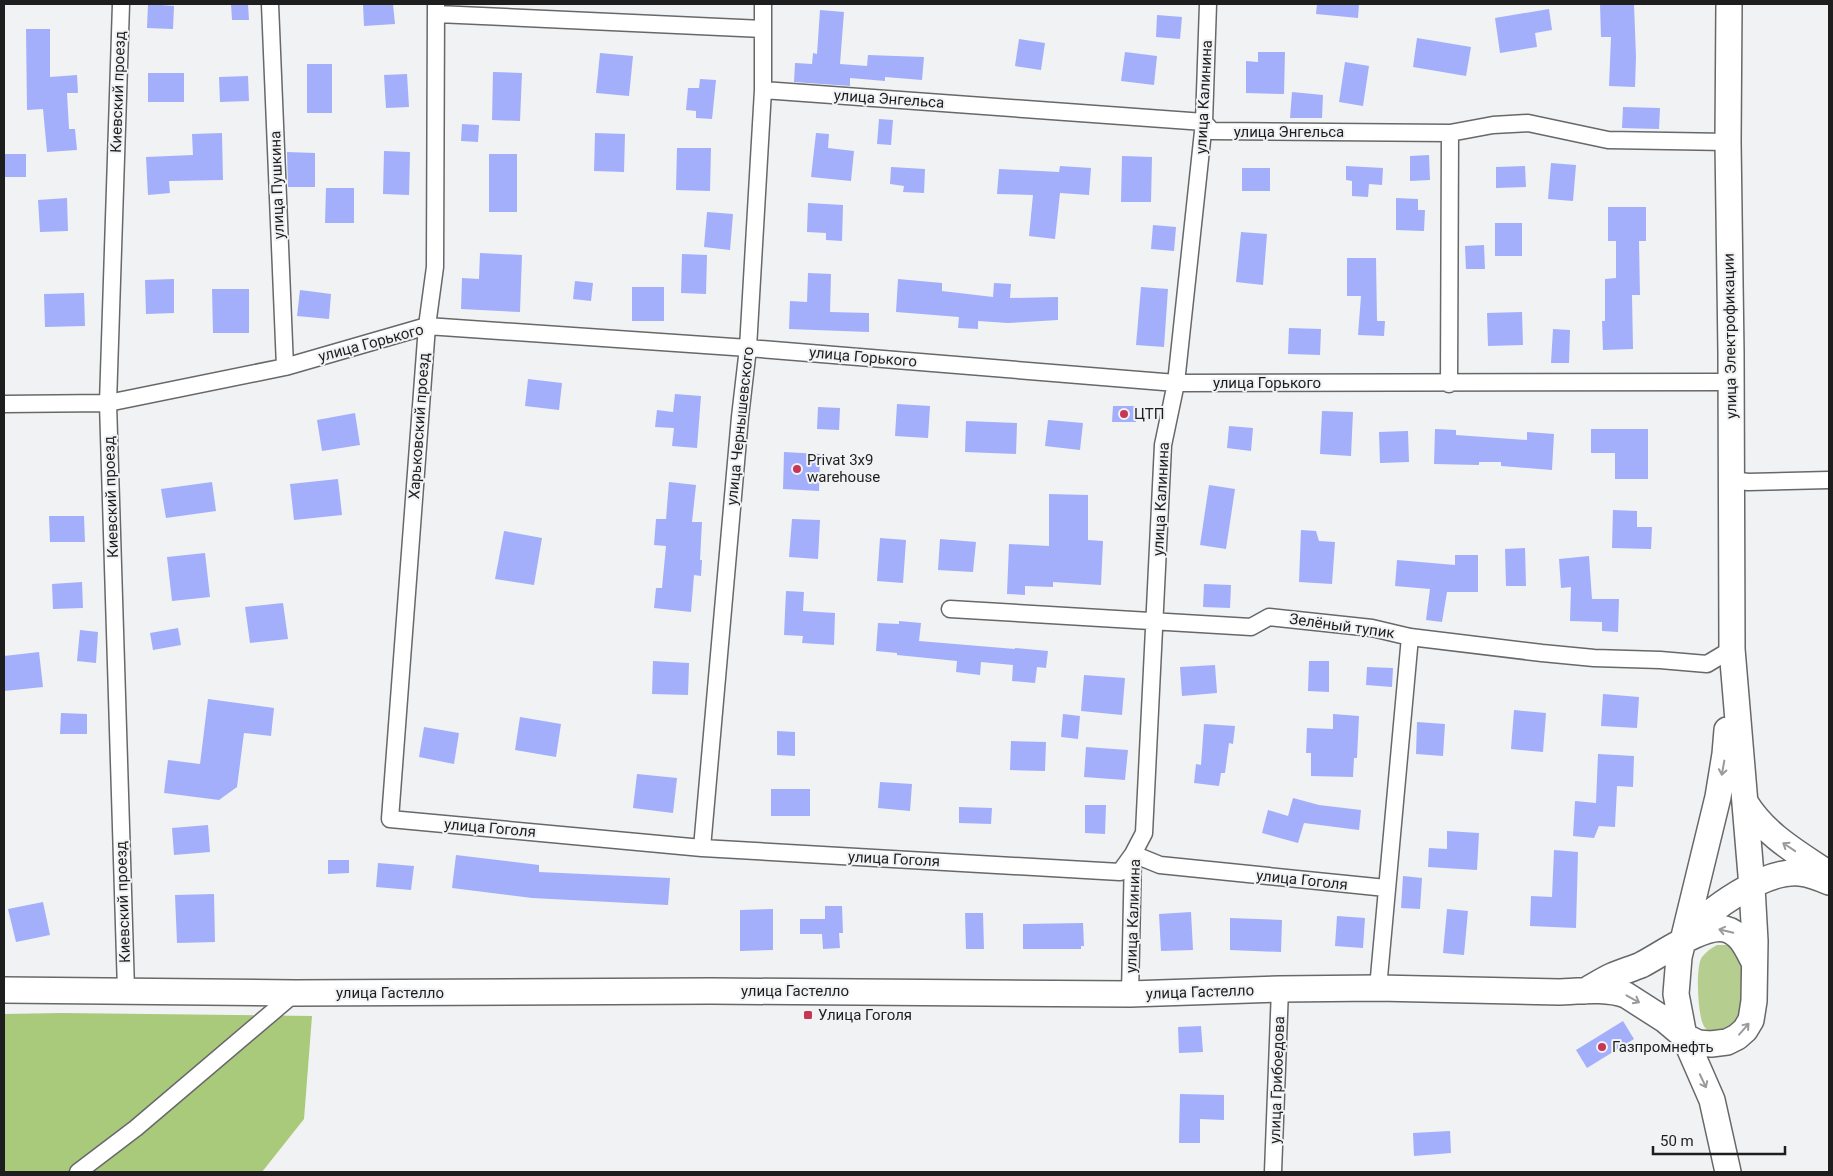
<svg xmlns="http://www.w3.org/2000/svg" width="1833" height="1176" font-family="Roboto,sans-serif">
	<rect width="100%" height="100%" fill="#f1f2f3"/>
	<path fill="#b5ce90" d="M1717,945H1728L1739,951L1745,963L1739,1026L1711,1033C1708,1030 1704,1028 1703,1024C1698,1014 1695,967 1702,957C1706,952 1711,948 1717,945Z"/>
	<path fill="#a9c97b" d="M62,1013L312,1016L304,1119L262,1172H4V1014Z"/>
	<path fill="#a3affb" d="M148,4L174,6L173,29L147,28Z
		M231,4H248L249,20H232Z
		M363,4H393L395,24L364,26Z
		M1317,4H1359L1358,18L1316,14Z
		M1600,4H1634L1636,57L1635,87L1609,86L1611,37H1601Z
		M1549,9L1552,30L1535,33L1537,47L1500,53L1495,18Z
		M820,10L844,12L840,64L867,66L868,55L924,57L922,80L885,77V81L850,78V86L794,82L795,63L812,64L813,53L817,54Z
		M1157,15L1182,17L1180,39L1156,37Z
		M26,29H50V77L77,75L78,93H67L69,129H75L77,150L47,152L43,109L27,110Z
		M1417,38L1471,47L1466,76L1413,67Z
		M1019,39L1045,43L1041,70L1015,66Z
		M1125,52L1157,56L1154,85L1121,81Z
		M1258,52H1285L1284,94L1246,93V61L1258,62Z
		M600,53L633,56L629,96L596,93Z
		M1345,62L1369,66L1363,106L1339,102Z
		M307,64H332V113H307Z
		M493,72L522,73L520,121L492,120Z
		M148,73H184V102H148Z
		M407,74L409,107L386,108L384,75Z
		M248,76L249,101L220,102L219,77Z
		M700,79L716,80L712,119L696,118V111L686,110L688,88H699Z
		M1292,92L1323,95L1322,118H1290Z
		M1623,107L1660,108L1659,129L1622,128Z
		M879,119L893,120L891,145L877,144Z
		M462,124L479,125L478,142L461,141Z
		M222,133L223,180L169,181L170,193L148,195L146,157L193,155L192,134Z
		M595,133L625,134L624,172L594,171Z
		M816,133L829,134L828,148L854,151L851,181L811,177Z
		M677,148H711L710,191L676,190Z
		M384,151L410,152L409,195L383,194Z
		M287,152L315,153V187H288Z
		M4,154H26V177H4Z
		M489,154H517V212H489Z
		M1429,155L1430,180L1410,181V156Z
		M1122,156L1152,157L1151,202H1121Z
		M1551,163L1576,165L1573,201L1548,199Z
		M1060,166L1091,168L1089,195L1060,193L1055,239L1029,236L1033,195L997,194L999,169L1059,172Z
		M1346,166L1383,168L1382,185L1369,184L1368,197L1352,196V181L1346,180Z
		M1525,166L1526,187L1496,188V167Z
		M891,167L925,169L924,193L903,192L904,186L890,184Z
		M1242,168H1270V191H1242Z
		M326,188H354V223H325Z
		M67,198L68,231L40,232L38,200Z
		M1396,198L1418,199V210H1425L1424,231L1396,230Z
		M808,203L843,205L842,241L826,240V233L807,232Z
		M1608,207H1646V241H1639L1640,295H1632L1633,349L1603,350L1602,321H1605V279L1616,278V241H1608Z
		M707,212L733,214L730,250L704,247Z
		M1495,223H1522V256H1495Z
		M1153,225L1176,227L1174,251L1151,249Z
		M1241,232L1267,234L1263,285L1236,282Z
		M1484,245L1485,269H1466L1465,246Z
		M480,253L522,255L520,312L461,309L462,278L479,279Z
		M682,254L707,255L706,294L681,293Z
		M1347,258H1376L1377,321H1385L1384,336L1358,335L1361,296H1347Z
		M808,273L831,274L830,312L869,313V332L789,329L790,301L807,302Z
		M174,279V313L146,314L145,280Z
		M898,279L942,283V291L993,297L994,283L1011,284L1010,298L1058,297V320L1008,323L978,321V329L958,328L959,317L896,312Z
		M575,281L593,283L591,301L573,299Z
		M632,287H664V321H632Z
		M1141,287L1168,289L1164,347L1136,345Z
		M212,289H249V333H213Z
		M300,290L331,294L329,319L297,316Z
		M84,293L85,326L45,327L44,294Z
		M1522,312L1523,345L1488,346L1487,313Z
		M1289,328L1321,329L1320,355L1288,354Z
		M1553,329L1570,330L1569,363H1551Z
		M528,379L562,383L559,410L525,406Z
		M675,394L701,396L697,448L672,446L674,428L655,427L657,410L673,412Z
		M897,404L930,406L928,438L895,436Z
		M1113,406H1136V422H1112Z
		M818,407L840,408L839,430L817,429Z
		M1322,411L1353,412L1351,456L1320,454Z
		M355,413L360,445L322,451L317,420Z
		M1048,420L1083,423L1080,450L1045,446Z
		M966,421L1017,423L1016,454L965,452Z
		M1229,426L1253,428L1251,451L1227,448Z
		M1435,429L1456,430V435L1527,440V432L1554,434L1552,470L1501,466V462H1479V465L1434,464Z
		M1591,429H1648V479H1615V453H1591Z
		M1408,431L1409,462L1380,463L1379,432Z
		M784,452L820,454L819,491L783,489Z
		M338,479L342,515L294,520L290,484Z
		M212,482L216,511L166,518L161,489Z
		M669,482L696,485L692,522H702L700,560H702L701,576L694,575L691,612L654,608L656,588H662L666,546L654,545L656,519H666Z
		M1209,485L1235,489L1226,549L1200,545Z
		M1049,494L1088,495V540L1103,541L1101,585L1053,582V587L1025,586V595L1007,594L1009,544L1049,546Z
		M1613,510L1637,511V527H1652L1651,549L1612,548Z
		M49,516H84L85,542H50Z
		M792,519L820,520L818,559L789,557Z
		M1301,530L1316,531L1319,541L1335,542L1332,584L1299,582Z
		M504,531L542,538L534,585L495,579Z
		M880,538L906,540L903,583L877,581Z
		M940,539L976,542L973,572L938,570Z
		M1525,548L1526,586H1506L1505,549Z
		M205,553L210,597L172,601L167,557Z
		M1455,555H1478V592H1447L1442,622L1426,620L1430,589L1395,586L1397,560L1455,565Z
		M1589,556L1592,599H1619L1618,632L1602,631V622L1570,621L1571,587L1561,588L1559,559Z
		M82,582L83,608L53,609L52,584Z
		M1204,584L1231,585L1230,608L1203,607Z
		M786,591L804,592L803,611L835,613L834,645L802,643L803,636L784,635Z
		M283,603L288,639L250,643L245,607Z
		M899,621L921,623L919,641L1015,649V648L1048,651L1046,668L1037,667L1035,683L1012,681L1013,665L981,662L980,675L956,672L957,661L897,655V653L876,651L878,623L899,624Z
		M178,628L181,645L153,650L150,633Z
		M80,630L98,632L96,663L77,661Z
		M39,652L43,687L4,691V656Z
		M653,661L689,663L688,695L652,694Z
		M1309,661H1329V692L1308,691Z
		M1215,665L1217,693L1182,696L1180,667Z
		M1367,667L1393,668L1392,687L1366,685Z
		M1084,675L1125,678L1122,715L1081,711Z
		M1603,694L1639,697L1637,728L1601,726Z
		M208,699L274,708L271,736L244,733L237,787L219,800L164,793L168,760L200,764Z
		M1514,710L1546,713L1543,752L1511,749Z
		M61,713L87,714V734H60Z
		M1063,714L1080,716L1078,739L1061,737Z
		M1333,714L1359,716L1357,758H1354L1353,777L1311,776V753H1306L1307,728L1333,729Z
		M520,717L561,724L556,757L515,750Z
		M1417,722L1445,724L1443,756L1416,754Z
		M1204,724L1235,726L1233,744L1229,743L1225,773H1221L1219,786L1194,783L1196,764L1201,765Z
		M424,727L459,733L454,764L419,757Z
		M777,731L795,732V756L777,755Z
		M1011,741L1046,742L1045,771L1010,770Z
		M1086,747L1128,750L1125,780L1084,777Z
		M1598,754L1634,756L1633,787L1617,786L1615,827L1599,826L1594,838L1573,836L1575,801L1596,803Z
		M637,774L677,778L673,813L633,808Z
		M880,782L912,784L910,811L878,808Z
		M771,789H810V816H771Z
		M1293,798L1319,805L1361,810L1359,830L1304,823L1298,843L1262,833L1268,810L1288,816Z
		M1085,805H1106L1105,834L1085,833Z
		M959,807L992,808L991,824L959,823Z
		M208,825L210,852L174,855L172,828Z
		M1447,831L1479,833L1477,870L1428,867L1429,848L1447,849Z
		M1554,850L1578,852L1576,928L1530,926L1531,896L1552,897Z
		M456,855L539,865V872L670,878L668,905L532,898L452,888Z
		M328,860H349V873L328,874Z
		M378,863L414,866L411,890L376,887Z
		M1403,876L1422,878L1420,909L1401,908Z
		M214,894L215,942L177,943L175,895Z
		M43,902L50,935L16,942L8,909Z
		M825,906H842L843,933H839L840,948L823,949L822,934H800V919H825Z
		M773,909V950L740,951V910Z
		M1447,909L1468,911L1464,955L1443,953Z
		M1191,912L1193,950L1161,951L1159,914Z
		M965,913H983L984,949H966Z
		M1337,916L1365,918L1363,948L1335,946Z
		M1230,918L1282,920L1281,952L1230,950Z
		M1083,923L1084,946H1081V949H1023V924Z
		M1623,1021L1634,1039L1587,1068L1576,1050Z
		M1201,1026L1203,1052L1179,1053L1178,1027Z
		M1180,1094L1224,1095V1120L1200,1119V1143H1179Z
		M1450,1131L1451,1153L1414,1156L1413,1133Z"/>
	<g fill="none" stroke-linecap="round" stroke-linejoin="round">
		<g stroke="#676869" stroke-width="19">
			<path id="minor" d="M121,4L108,403L126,990
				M270,4L285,367
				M436,4L435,267L427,326L390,819L702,848L1120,872L1133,854L1160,865L1386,888
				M437,14L763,29
				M763,90L1204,122L1212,131L1450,133L1493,125L1528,123L1608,140L1728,142
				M1449,384L1450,133
				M4,404L108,403L285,367L427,326L748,348L1176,383L1731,382
				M1732,480L1748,482L1829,480
				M950,609L1251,627L1269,617L1372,628L1410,637L1542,653L1594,658L1660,660L1707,664L1732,649
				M702,848L740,417L748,348L763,90V4
				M1378,988L1410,637
				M1130,994L1133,854L1144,833L1163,445L1176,383L1204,122L1208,4
				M78,1172L136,1128L295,993
				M1273,1172L1280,989"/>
		</g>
		<g stroke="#676869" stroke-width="28">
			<path id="primary" d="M1727,730L1725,754L1718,797L1679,957L1676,994L1684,1036L1712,1100L1728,1172
				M1745,802C1765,835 1798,853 1829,874
				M1687,935C1708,910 1765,869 1800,873C1810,874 1820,878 1829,882
				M4,990L295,993L711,991L1130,994L1280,989L1378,988L1560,992C1581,991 1607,988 1626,995L1665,1020L1684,1036L1698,1043L1711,1044L1727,1042L1737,1037L1745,1030L1751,1020L1754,1001L1755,941L1752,887L1732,649L1731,352L1728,142L1729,4
				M1585,991C1594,986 1603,980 1612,976C1621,972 1631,969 1641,965C1661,955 1703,924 1725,929C1741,933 1747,949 1754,962"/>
		</g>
		<use href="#minor" stroke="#fff" stroke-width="16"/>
		<use href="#primary" stroke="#fff" stroke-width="25"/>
	</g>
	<defs><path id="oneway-shaft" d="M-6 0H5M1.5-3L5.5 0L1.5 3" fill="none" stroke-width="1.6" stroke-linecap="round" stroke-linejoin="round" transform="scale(1.25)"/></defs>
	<g stroke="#9a9a9a">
		<use href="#oneway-shaft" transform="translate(1723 768) rotate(100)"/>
		<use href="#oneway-shaft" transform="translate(1789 847) rotate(-146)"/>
		<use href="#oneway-shaft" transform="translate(1726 931) rotate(-166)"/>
		<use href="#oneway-shaft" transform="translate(1633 999) rotate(29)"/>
		<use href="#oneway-shaft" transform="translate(1744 1029) rotate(-49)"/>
		<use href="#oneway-shaft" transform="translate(1703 1081) rotate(65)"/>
	</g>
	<g fill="#c73755" stroke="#f1f2f3" stroke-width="2">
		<circle cx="1124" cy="414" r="5"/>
		<circle cx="797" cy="469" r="5"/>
		<rect x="803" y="1010" width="10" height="10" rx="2.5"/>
		<circle cx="1602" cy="1047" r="5"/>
	</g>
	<g text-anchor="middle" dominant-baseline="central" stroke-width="4" stroke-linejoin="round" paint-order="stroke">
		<g font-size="15" fill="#1e1e1f" stroke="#f1f2f3">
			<text transform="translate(118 92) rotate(-88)">Киевский проезд</text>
			<text transform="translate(1204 97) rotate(-87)">улица Калинина</text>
			<text transform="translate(889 99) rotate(4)">улица Энгельса</text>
			<text x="1289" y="132">улица Энгельса</text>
			<text transform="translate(277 185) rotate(-92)">улица Пушкина</text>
			<text transform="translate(1730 336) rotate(-91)">улица Электрофикации</text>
			<text transform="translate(371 343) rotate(-15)">улица Горького</text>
			<text transform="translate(863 357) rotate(5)">улица Горького</text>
			<text x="1267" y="383">улица Горького</text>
			<text transform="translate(419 426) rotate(-86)">Харьковский проезд</text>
			<text transform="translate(740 426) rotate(-84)">улица Чернышевского</text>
			<text transform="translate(111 497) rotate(-92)">Киевский проезд</text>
			<text transform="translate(1161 499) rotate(-87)">улица Калинина</text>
			<text transform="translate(1342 626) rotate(8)">Зелёный тупик</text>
			<text transform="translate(490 828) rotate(5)">улица Гоголя</text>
			<text transform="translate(894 859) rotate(3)">улица Гоголя</text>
			<text transform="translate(1302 880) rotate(6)">улица Гоголя</text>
			<text transform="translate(123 902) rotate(-92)">Киевский проезд</text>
			<text transform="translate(1133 916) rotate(-88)">улица Калинина</text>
			<text x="795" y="991">улица Гастелло</text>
			<text transform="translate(1200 992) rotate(-2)">улица Гастелло</text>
			<text x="390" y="993">улица Гастелло</text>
			<text transform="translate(1277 1080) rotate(-88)">улица Грибоедова</text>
		</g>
		<g font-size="15" fill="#1e1e1f" stroke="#f1f2f3" text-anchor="start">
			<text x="1134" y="414">ЦТП</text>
			<text x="807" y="460">Privat 3x9<tspan x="807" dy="17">warehouse</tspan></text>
			<text x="818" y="1015">Улица Гоголя</text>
			<text x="1612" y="1047">Газпромнефть</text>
		</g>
	</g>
	<rect width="1833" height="1176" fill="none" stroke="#1e1e1f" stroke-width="10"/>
	<path d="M1653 1146v8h132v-8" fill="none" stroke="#1e1e1f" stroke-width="2.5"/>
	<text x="1660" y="1146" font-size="15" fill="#1e1e1f" stroke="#f1f2f3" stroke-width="4" paint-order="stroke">50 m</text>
</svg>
